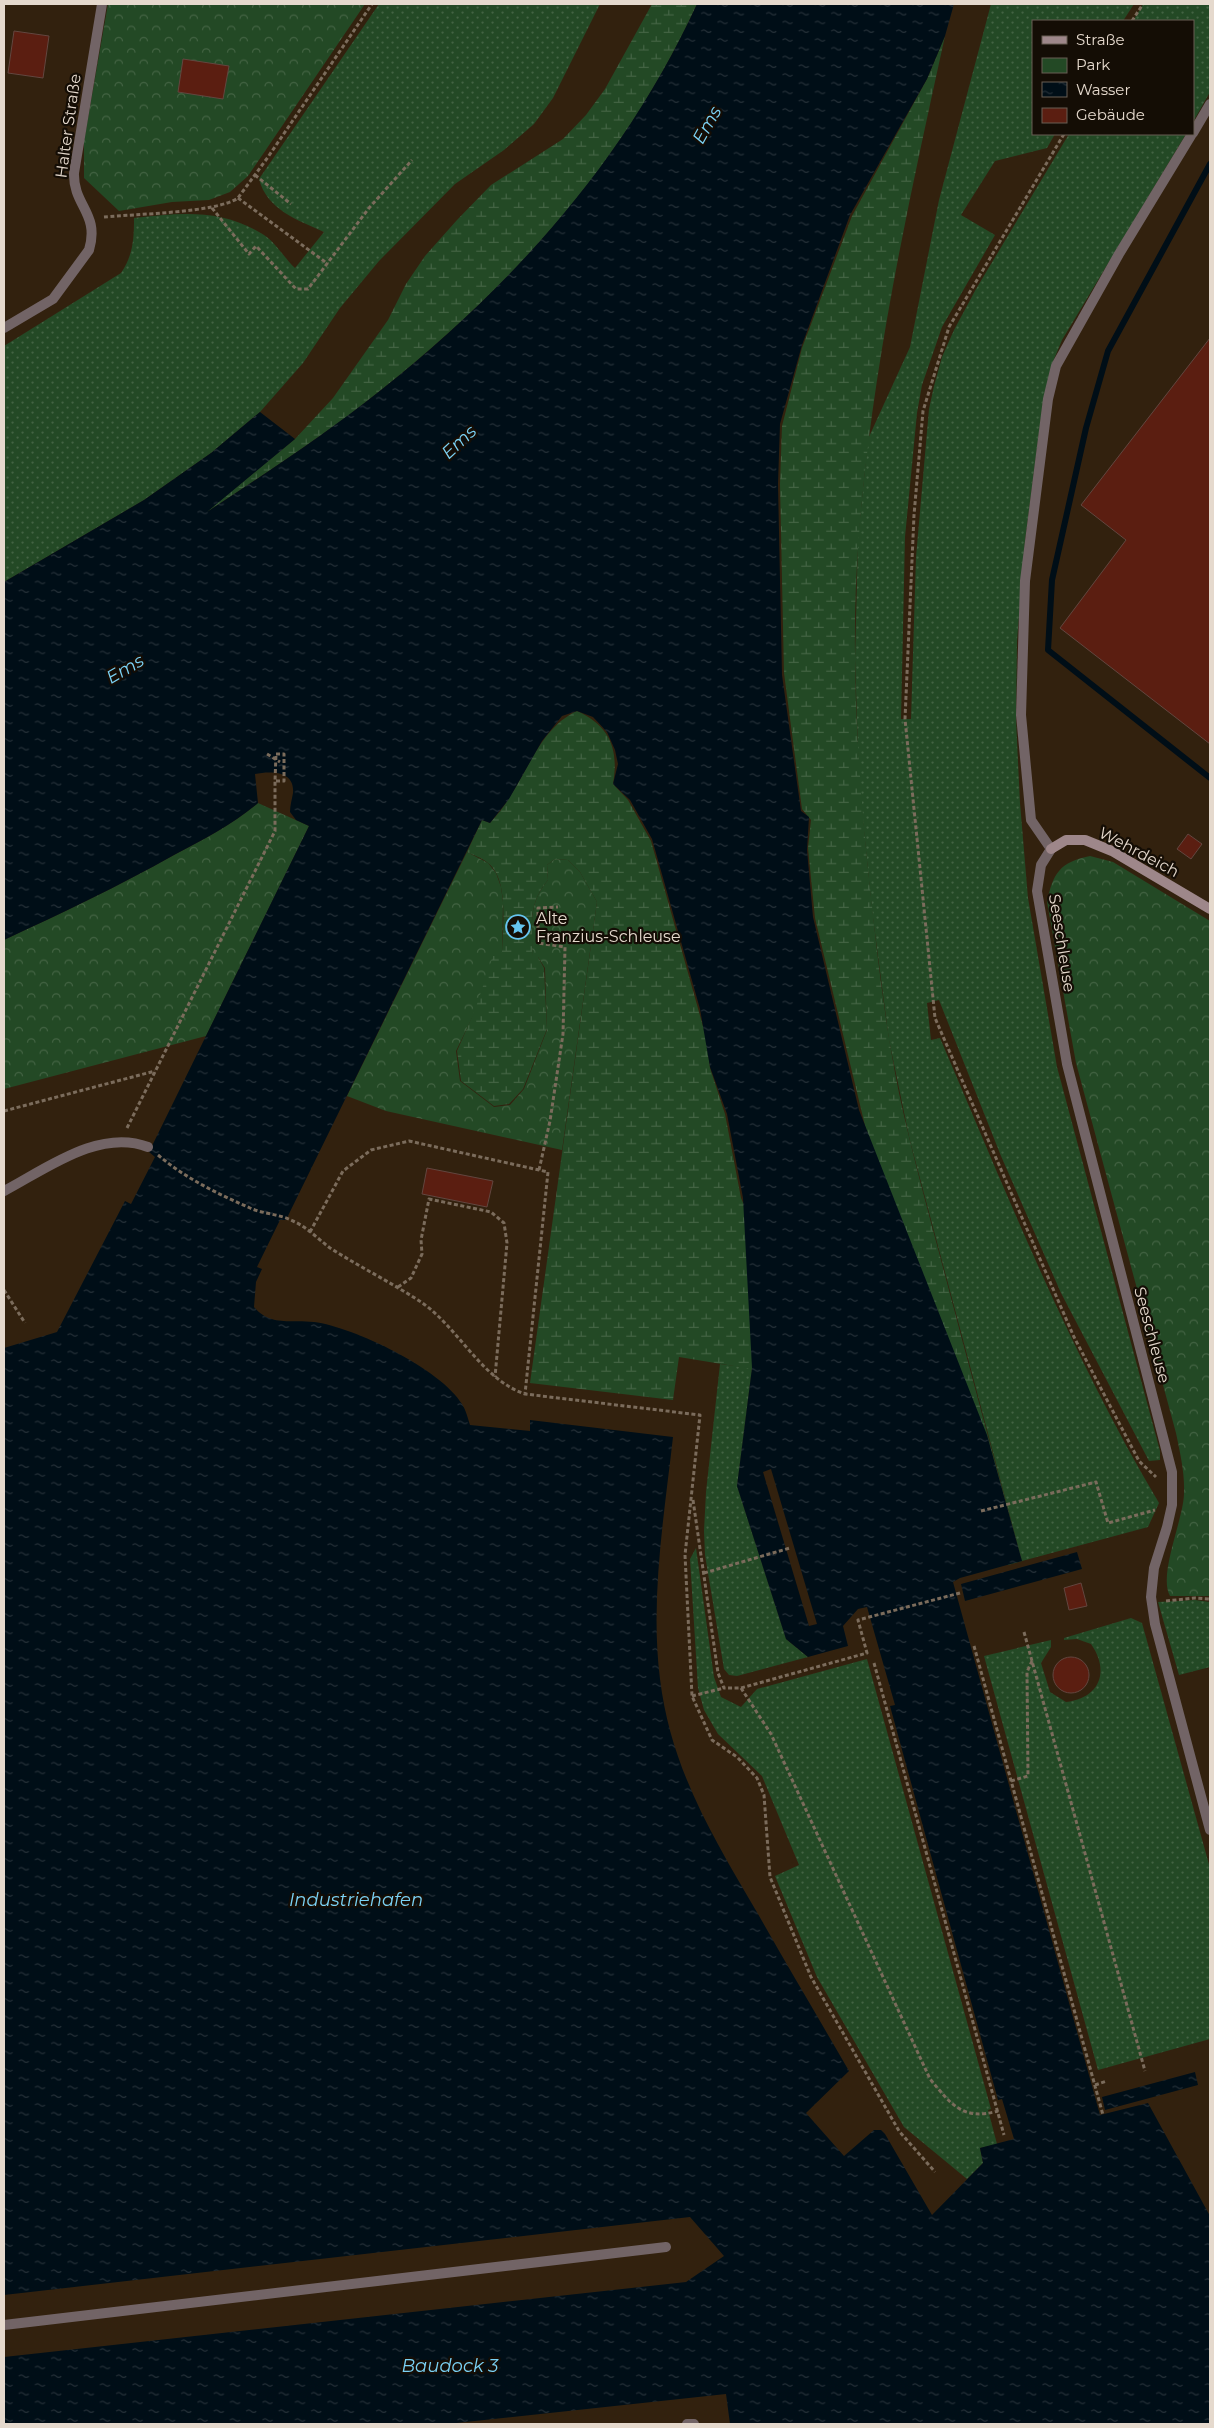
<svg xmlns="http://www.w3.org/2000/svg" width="1214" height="2428" font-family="Montserrat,sans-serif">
	<defs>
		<pattern id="green-dots" width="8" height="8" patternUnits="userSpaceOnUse" patternTransform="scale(1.25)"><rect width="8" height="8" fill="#234925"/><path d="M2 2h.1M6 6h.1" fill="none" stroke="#436343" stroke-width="1.8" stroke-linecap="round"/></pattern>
		<pattern id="forest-crowns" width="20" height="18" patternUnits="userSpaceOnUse" patternTransform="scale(1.25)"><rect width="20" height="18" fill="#234925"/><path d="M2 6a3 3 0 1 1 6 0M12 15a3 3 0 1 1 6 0" fill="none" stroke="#436343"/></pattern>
		<pattern id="wetland-marsh" width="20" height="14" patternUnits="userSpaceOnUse" patternTransform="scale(1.25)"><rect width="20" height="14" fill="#234925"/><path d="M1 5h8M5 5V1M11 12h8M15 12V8" fill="none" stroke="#436343"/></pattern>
		<pattern id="water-ripples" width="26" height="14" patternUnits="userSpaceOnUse" patternTransform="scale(1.25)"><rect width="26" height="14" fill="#000e17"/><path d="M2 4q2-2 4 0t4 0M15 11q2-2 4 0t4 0" fill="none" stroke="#253038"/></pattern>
	</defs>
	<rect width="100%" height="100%" fill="#32210e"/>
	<path fill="url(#green-dots)" d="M379,4H600L553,98L534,124L504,150L455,184L379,261L340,308L303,363L260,412L211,453L144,500L4,582V346L121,273C133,255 134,240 134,218C181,213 221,208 264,235C276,243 285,259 295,268L324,232C298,220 267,210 259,179Z
		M991,4H1134L1123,21H1033V134H1055L1047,148L995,161L961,215L995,235L942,327L922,385L917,413L905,537L901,719H911L916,557L929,409L934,386L942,357L954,330L976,289L1069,134H1186L1062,340L1052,364L1043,402L1025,541L1017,641L1016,720L1020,803L1028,898L1057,1067L1160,1451V1460L1149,1461L1061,1293L1001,1156L939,1000L927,1003L931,1040L940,1038C1008,1197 1071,1355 1159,1503L1148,1527L1022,1561L910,1141L889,1040L872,910L859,781L855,659L858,538L868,439L910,347L939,200Z
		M1143,4H1210V92L1193,122V21H1133Z
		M720,1364L752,1368L737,1486L786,1639L808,1657L737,1676L729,1675L724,1669L705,1555L704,1531L706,1492Z
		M696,1548L714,1677L721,1697L741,1707L757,1689L867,1659L991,2109L988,2110L997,2144L980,2148L983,2163L967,2179L904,2127L817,1977L775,1876L799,1865L762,1776L718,1734L704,1710L698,1688L690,1559Z
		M1195,1600L1210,1602V1667L1179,1675L1158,1602Z
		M1131,1618L1142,1623L1210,1868V2039L1098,2070L984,1656L1051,1640V1647L1041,1663L1050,1692L1066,1702C1100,1698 1110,1671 1091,1644L1077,1639L1064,1640V1638Z"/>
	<path fill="url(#forest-crowns)" d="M108,4H365L248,176L230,192L209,200L172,202L119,211L84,178V141Z
		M258,803L309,826L206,1036L4,1089V940C62,913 119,886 174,855C204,839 233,824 258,803Z
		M467,852L488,863L496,873L501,887L503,902L502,956L456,1051L460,1081L494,1107L510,1105L524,1089L547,1030L545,968L538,957H532C533,926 527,905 548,880L547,865L555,859L568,860L580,872L597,902L562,1150L386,1111L347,1096Z
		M1090,856L1113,862L1210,921V1596H1170C1158,1575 1183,1521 1184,1494C1185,1473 1180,1453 1176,1433L1076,1063L1047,902C1053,873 1060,862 1090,856Z"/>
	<path fill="url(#wetland-marsh)" d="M652,4H697C625,161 515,283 381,390C324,436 262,475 201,516L295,439L333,398L388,320L406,284L425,256L457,220L491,185L563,139L586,115L605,89Z
		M945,36C909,200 872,366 859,535C850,646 857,759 868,869C876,944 884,1020 899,1093C912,1154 929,1214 945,1275C970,1370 996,1466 1022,1561L1008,1565L907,1300L815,918L808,848L811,820L802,809L784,673L780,484L782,426L802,348L852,216L927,79Z
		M577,711C610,726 619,749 613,784L628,800L651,841L706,1037L710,1068L725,1114L741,1198L762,1247L786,1639L737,1486L752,1369L679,1357L673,1400L530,1383L597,902L580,872L568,860L555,859L547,865L548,880C527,905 533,925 532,956L538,957L544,968L547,1029L523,1089L509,1104L494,1106L461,1081L457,1051L475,1010L493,956H502C502,931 510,880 488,863C482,858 473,855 467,852L482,820L490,823C497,815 504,807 509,798C529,768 542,727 577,711Z"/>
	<path fill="url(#water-ripples)" fill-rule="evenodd" d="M697,4H954L945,36L927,79L850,215L802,345L780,424L778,484L782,675L801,811L809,817L807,850L813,917L859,1110L987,1435L1022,1561L960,1578L953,1582L1100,2115L1148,2103L1210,2216V2424H730L726,2394L447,2424H4V2357L686,2282L724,2256L690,2217L4,2295V1348L57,1332L125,1201L131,1204L155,1157L149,1152L309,826L296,820L290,812C290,805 292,799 293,793C295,770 270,771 255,774L258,803C233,824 204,839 174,855C119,886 62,913 4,940V582L144,500L211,453L260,412L295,439L207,512C266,473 326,434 381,390C515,283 625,160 697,4ZM577,711L593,717L607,732L615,750L618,764L613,784L630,800L652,839L700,1009L710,1067L727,1114L743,1198L752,1368L737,1486L786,1639L808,1657L848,1646L843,1626L858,1609L867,1607L895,1705L890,1706L998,2100L1002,2099L1014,2139L980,2148L983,2163L932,2215L885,2134L881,2130H874L844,2156L806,2113L849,2071C819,2019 788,1967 758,1914C713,1837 671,1769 660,1679C650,1599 664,1517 673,1437L530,1420V1431L470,1425C468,1419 466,1410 462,1404C441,1369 354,1327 314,1322C290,1319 271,1327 254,1307L256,1282L262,1269L257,1267L280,1220H286L482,820L490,823L509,799L542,741L562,716Z
		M1077,1552L1082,1569L965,1601L961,1584Z
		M1195,2072L1198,2085L1105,2110L1102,2097Z"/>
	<path fill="#32210e" d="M771,1469L817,1624L809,1626L763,1472Z"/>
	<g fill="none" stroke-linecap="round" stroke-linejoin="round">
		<path stroke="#000e17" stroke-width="6" d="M1210,164L1108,351L1086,428L1052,580L1048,650L1210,778"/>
	</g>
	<path fill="#5b1e11" stroke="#62463f" d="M14,31L49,36L43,78L8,73Z
		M183,59L229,66L223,99L178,92Z
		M1210,338V744L1060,628L1126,540L1081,505Z
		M1188,834L1202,844L1191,859L1177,849Z
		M427,1168L493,1181L487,1207L422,1194Z
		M1081,1583L1087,1606L1069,1610L1064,1588Z
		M1053 1675a18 18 0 1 1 36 0a18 18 0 1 1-36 0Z"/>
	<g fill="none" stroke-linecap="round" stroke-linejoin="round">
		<path stroke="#7b6c5c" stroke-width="3" stroke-dasharray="4 2.5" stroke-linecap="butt" d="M1132,21L1143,4
			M1064,134L949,327L923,411L914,515L905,719L935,1018L1074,1337L1139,1461L1156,1477
			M255,175L291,204
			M238,198L328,264
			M212,208L249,254L256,246L296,289H308L369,208L412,160
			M104,217C134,214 216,213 238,198L268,157L372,4
			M267,754L280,762
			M276,754H284V781H275Z
			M4,1111L155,1071
			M127,1128L275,831V781
			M158,1155C185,1178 218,1194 250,1208C263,1214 280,1214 293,1221C307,1227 318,1239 330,1248C360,1267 392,1283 421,1302C459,1328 481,1379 525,1394L700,1415L685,1555L692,1696L712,1740L737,1757L757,1778L764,1795L770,1877L811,1977L899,2131L935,2172
			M539,1170L550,1121L563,1034L565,947L538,943V908L558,907
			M310,1232L343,1171L371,1150L409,1141L548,1172L525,1394
			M398,1287L411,1278L422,1254L421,1240L429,1199L491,1212L504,1223L507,1243L495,1377
			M4,1290L25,1323
			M693,1500L718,1673L724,1688H741L867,1653L858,1620L960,1593
			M981,1511L1096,1482L1108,1523L1155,1510
			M704,1573L790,1548
			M1166,1601L1195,1598L1210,1599
			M1024,1632L1145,2071
			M974,1646L1103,2115
			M874,1663L1004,2135
			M741,1688L771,1734L930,2079C951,2104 962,2121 998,2111
			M692,1696L724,1688
			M1011,1781L1028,1776L1027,1672L1032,1661
			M1095,2085L1107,2081"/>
		<path stroke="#726466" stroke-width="10" d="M1193,133L1210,104
			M1051,849L1031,820L1021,715L1025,581L1048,399L1056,366L1119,254L1192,134
			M4,1191C46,1169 99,1128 148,1147
			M4,2325L666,2247
			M687,2424H694"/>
		<path stroke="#726466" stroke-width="10" d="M4,328L53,299L89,250C100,213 73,206 74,173L102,4
			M1051,849L1041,865L1037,891L1067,1064L1172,1472V1505L1167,1527L1154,1568L1151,1597L1155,1624L1210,1830"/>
		<path stroke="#9e878a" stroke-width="10" d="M1051,849L1066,840H1085L1112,851L1210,909"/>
	</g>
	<defs>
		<g id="sight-ring" transform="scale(1.25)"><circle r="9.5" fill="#140d05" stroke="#66c4ef" stroke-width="1.5"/><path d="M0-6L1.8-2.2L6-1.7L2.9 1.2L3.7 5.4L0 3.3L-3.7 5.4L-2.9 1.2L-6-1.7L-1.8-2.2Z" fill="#66c4ef"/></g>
	</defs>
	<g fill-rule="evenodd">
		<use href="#sight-ring" x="518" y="927"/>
	</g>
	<g text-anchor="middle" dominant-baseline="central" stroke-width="4.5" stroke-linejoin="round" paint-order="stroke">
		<g font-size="16" fill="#e5d9cd" stroke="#140d05">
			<text transform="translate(68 126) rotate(-82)">Halter Straße</text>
			<text transform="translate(1139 852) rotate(28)">Wehrdeich</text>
			<text transform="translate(1062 943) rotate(81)">Seeschleuse</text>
			<text transform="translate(1152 1335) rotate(75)">Seeschleuse</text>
		</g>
		<g font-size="16" fill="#e5d9cd" stroke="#140d05" text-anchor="start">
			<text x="536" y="918">Alte<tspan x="536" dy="18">Franzius-Schleuse</tspan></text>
		</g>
		<g font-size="18" font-style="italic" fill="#7bd2f5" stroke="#140d05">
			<text transform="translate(707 125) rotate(-61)">Ems</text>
			<text transform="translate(459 442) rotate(-43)">Ems</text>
			<text transform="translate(125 669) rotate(-30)">Ems</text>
			<text x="356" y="1900">Industriehafen</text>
			<text x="450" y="2366">Baudock 3</text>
		</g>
	</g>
	<rect width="1214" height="2428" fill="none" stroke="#e5d9cd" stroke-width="10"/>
	<rect x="1032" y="20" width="162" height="115" fill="#140d05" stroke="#685f55"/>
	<rect x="1042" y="36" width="25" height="8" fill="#9e878a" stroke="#685f55"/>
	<text x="1076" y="45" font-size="15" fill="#e5d9cd">Straße</text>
	<rect x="1042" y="58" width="25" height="15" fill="#234925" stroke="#685f55"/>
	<text x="1076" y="70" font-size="15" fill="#e5d9cd">Park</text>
	<rect x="1042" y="82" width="25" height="15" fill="url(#water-ripples)" stroke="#685f55"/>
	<text x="1076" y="95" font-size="15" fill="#e5d9cd">Wasser</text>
	<rect x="1042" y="108" width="25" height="15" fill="#5b1e11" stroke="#685f55"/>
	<text x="1076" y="120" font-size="15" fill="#e5d9cd">Gebäude</text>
</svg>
